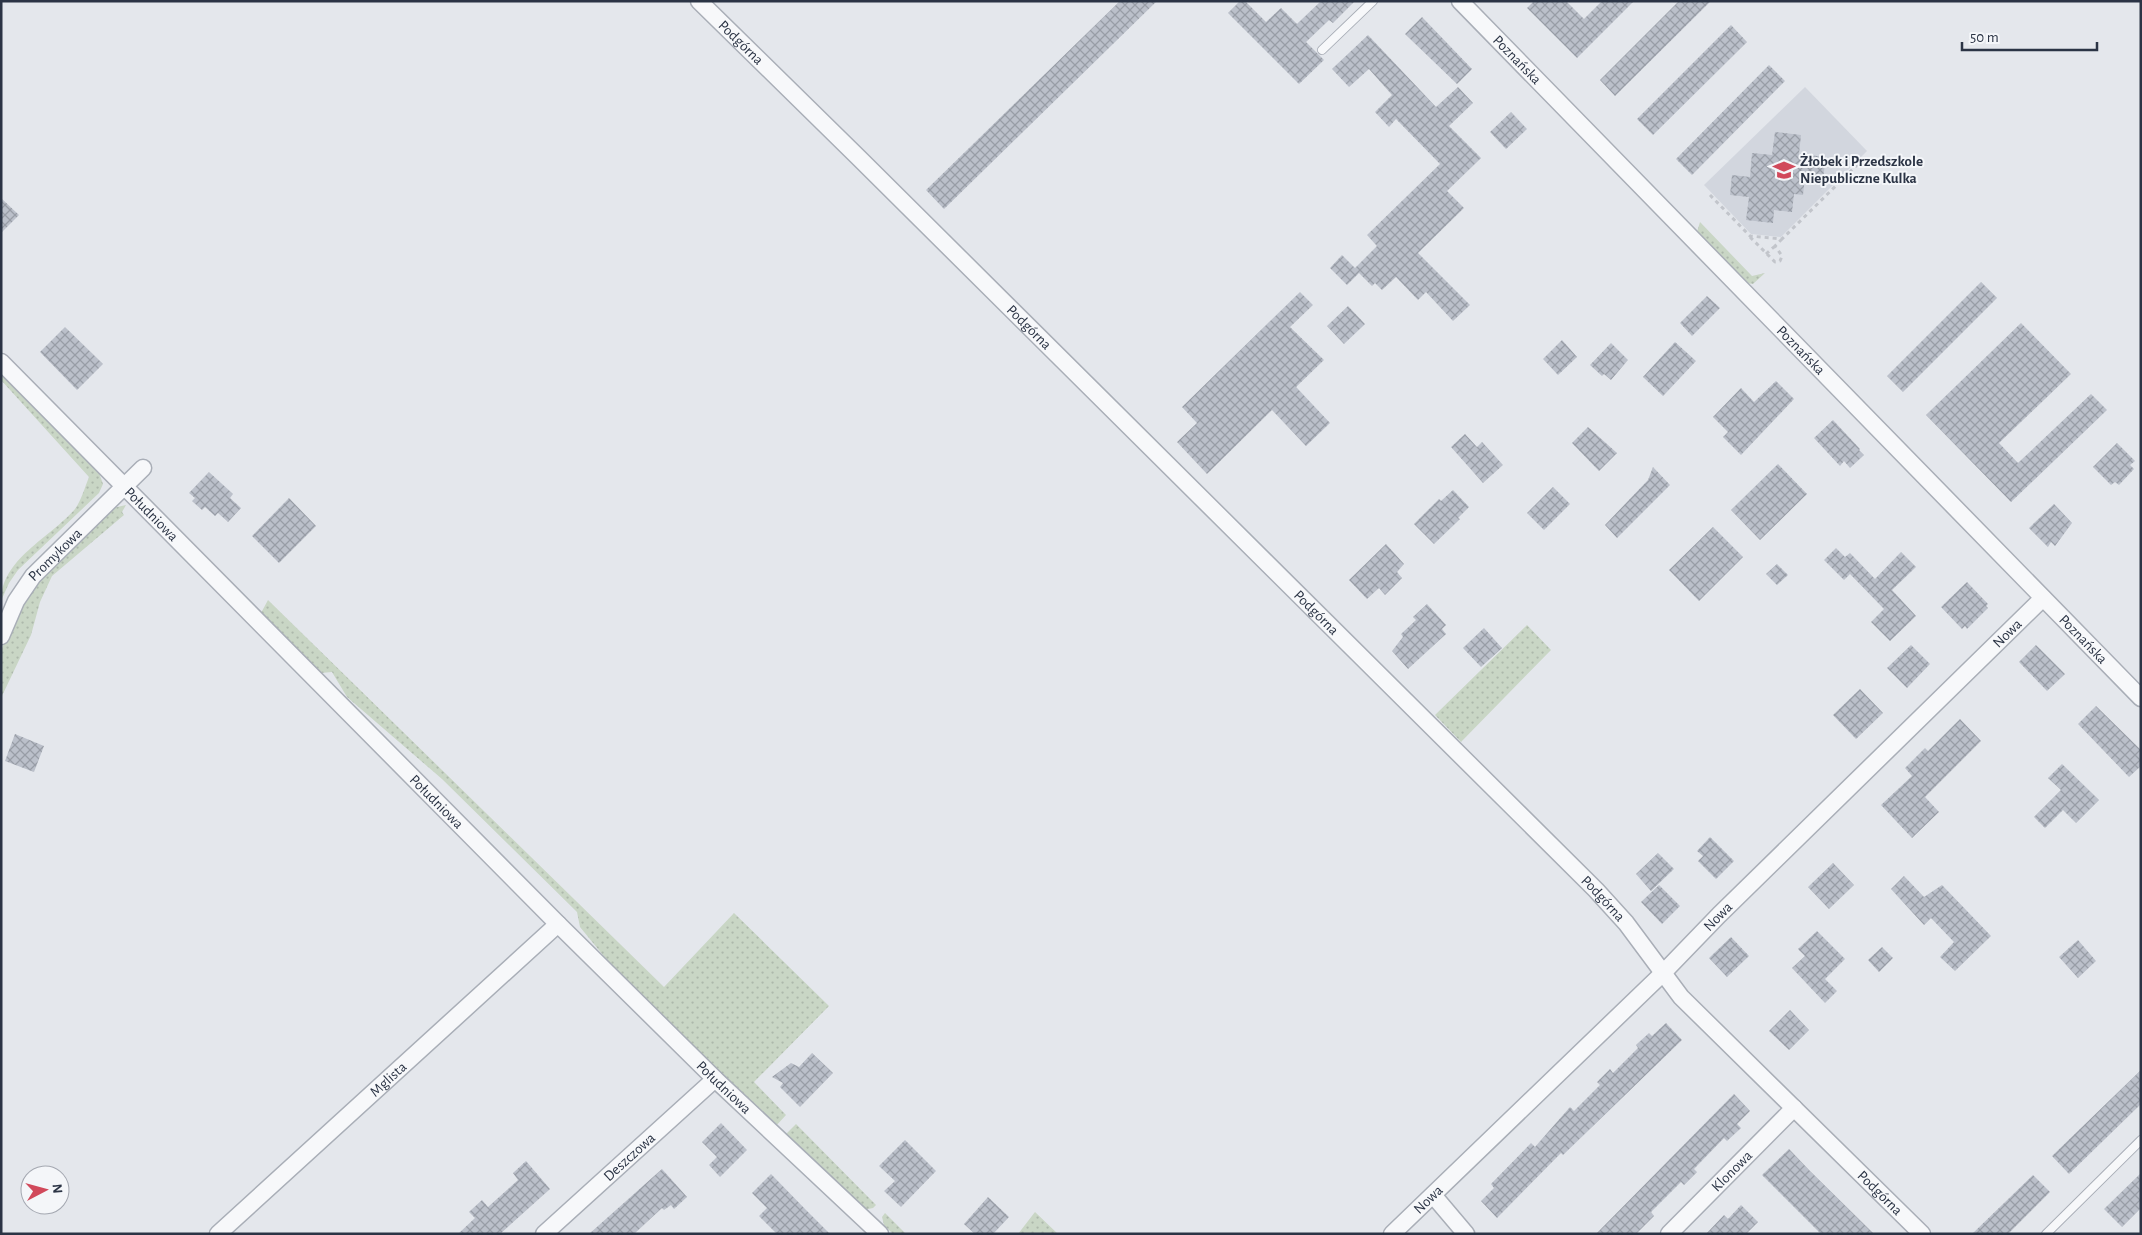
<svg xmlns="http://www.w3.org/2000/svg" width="2142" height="1235" font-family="'Alegreya Sans',sans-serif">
	<defs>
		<pattern id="grass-dots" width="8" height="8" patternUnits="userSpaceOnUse" patternTransform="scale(1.25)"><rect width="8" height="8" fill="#c9d6c5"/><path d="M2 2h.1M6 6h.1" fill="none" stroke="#adb8ab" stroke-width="1.8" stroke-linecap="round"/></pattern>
		<pattern id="building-cross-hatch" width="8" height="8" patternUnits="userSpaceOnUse" patternTransform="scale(1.25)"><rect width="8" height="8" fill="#bbc0ca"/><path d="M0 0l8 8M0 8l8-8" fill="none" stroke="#989da6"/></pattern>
	</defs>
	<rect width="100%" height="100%" fill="#e4e7ec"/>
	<path fill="#d2d6de" d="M1805,87L1867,151L1781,237L1751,234L1704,185Z"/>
	<path fill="url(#grass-dots)" d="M1700,222L1752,276L1765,273L1753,284L1746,283L1697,232Z
		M1,374L98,470L103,484L99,493L18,570L9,583L1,601C1,559 50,538 75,509C81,501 85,487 89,477L1,380Z
		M126,505L122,512L124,515L52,576L40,602L31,635L1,698V651L21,599L113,508Z
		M268,600L664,987L734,913L829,1006L754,1082L786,1115L775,1127L625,982L580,927L577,912L442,779L347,697L332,672L321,673L261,613Z
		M1527,625L1551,650L1461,742L1435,715Z
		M796,1124L876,1205L873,1208L863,1210L784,1136Z
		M1035,1212L1058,1234H1018Z
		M885,1213L906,1234H893L884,1225L882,1217Z"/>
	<path fill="url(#building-cross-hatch)" d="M1120,1H1157L944,209L926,190Z
		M1240,1H1245L1266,22L1281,8L1297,24L1321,1H1355L1333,23L1329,20L1306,42L1324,60L1299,84L1228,13Z
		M1534,1H1566L1584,19L1602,1H1634L1577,58L1527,8Z
		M1679,1H1711L1615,96L1600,80Z
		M1422,17L1472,69L1457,84L1405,34Z
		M1731,25L1747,42L1653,135L1637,119Z
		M1368,35L1436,107L1458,87L1473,103L1449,126L1481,158L1447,191L1464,208L1418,253L1470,305L1453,321L1426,292L1418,300L1396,277L1382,290L1375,283L1372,286L1359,273L1347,285L1330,268L1342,255L1355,268L1377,246L1367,235L1440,164L1396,119L1389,127L1375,112L1392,95L1369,69L1349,87L1332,69Z
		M1769,65L1785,81L1692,175L1676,159Z
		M1511,112L1527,129L1506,149L1490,132Z
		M1775,132L1801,135L1799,154L1826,157L1823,179L1805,177L1803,195L1794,194L1792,212L1774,210L1773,223L1746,220L1749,197L1730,195L1732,175L1750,177L1752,153L1772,155Z
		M1,198L19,215L1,233Z
		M1981,282L1997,298L1903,392L1887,376Z
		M1300,292L1313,305L1290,327L1324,360L1296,387L1330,423L1306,446L1272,410L1207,474L1177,442L1197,423L1182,407Z
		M1707,296L1720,308L1692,336L1680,323Z
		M1348,306L1365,324L1344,344L1327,326Z
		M2021,323L2071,374L1999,443L2018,463L2091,394L2107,410L2011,502L1926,415Z
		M65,327L103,364L77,390L40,352Z
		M1562,340L1577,357L1558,375L1543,359Z
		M1675,342L1696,361L1663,396L1643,377Z
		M1611,343L1628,360L1611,380L1604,374L1602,376L1590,365Z
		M1776,381L1794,399L1741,455L1723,437L1728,432L1713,417L1741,388L1754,402Z
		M1833,420L1860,449L1859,450L1864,455L1850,468L1844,461L1840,466L1814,438Z
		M1588,427L1617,453L1599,471L1572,443Z
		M1465,434L1477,447L1482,442L1503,465L1483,483L1451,447Z
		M2117,443L2135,461L2130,465L2134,469L2119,485L2115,482L2111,485L2093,467Z
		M1778,464L1807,494L1760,540L1731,510Z
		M1653,467L1670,485L1617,538L1605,525L1648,480Z
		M209,472L233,494L230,498L241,508L228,522L218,513L215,516L205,507L202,510L192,501L195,498L189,493Z
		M1553,487L1570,504L1544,530L1527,513Z
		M1453,490L1469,507L1458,518L1460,519L1434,544L1414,524L1439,499L1441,501Z
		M289,498L316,526L279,563L252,536Z
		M2054,504L2072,523L2055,546L2051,542L2048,547L2029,528Z
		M1713,527L1743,557L1699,601L1669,570Z
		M1386,544L1404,564L1397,572L1402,578L1385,595L1379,588L1367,599L1349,580Z
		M1836,548L1845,557L1850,553L1875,579L1901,552L1916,567L1892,590L1916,616L1890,641L1871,622L1884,609L1850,574L1844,580L1824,560Z
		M1777,564L1788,575L1777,585L1766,574Z
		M1967,582L1988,604L1986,606L1988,608L1967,629L1965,626L1962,629L1941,607Z
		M1427,604L1446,625L1442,629L1446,634L1408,669L1392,651L1403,637L1401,634L1416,620L1413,617Z
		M1484,628L1502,648L1481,667L1463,648Z
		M1911,645L1930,664L1907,688L1887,668Z
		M2036,645L2065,674L2047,691L2019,662Z
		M1860,689L1883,713L1856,739L1833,715Z
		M2096,706L2141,750V766L2129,777L2078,724Z
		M1960,719L1981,741L1925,797L1939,812L1912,838L1881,805L1912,776L1905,768L1925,748L1928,751Z
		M15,734L44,746L34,772L5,761Z
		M2062,764L2099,800L2076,823L2063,810L2045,828L2034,817L2061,790L2048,778Z
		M1710,837L1734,861L1716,879L1698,861L1703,856L1697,851Z
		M1658,853L1674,869L1651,891L1636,874Z
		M1833,863L1854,885L1829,909L1808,887Z
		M1904,876L1924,897L1942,885L1991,936L1955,971L1940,957L1954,942L1931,918L1924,925L1891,889Z
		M1659,885L1680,906L1662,924L1641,902Z
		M1817,931L1845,959L1825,979L1837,991L1825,1003L1792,968L1805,956L1798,949Z
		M1731,937L1749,956L1727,977L1709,958Z
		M2078,940L2096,961L2078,978L2059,957Z
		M1882,947L1893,958L1879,972L1868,960Z
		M1790,1010L1809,1030L1789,1050L1769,1031Z
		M1666,1023L1682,1040L1563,1155L1561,1153L1497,1218L1481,1201L1494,1188L1491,1184L1531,1143L1535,1147L1570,1107L1574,1111L1600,1085L1597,1082L1610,1069L1613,1073L1638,1048L1636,1045L1649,1033L1652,1036Z
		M812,1053L833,1073L800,1107L780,1087L783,1083L772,1077L791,1063L799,1067Z
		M2141,1070V1104L2069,1174L2052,1156Z
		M1734,1094L1750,1111L1737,1124L1741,1128L1727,1141L1724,1138L1694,1169L1697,1172L1684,1185L1681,1182L1651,1212L1654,1216L1636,1234H1596Z
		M721,1123L747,1150L720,1177L709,1165L717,1157L702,1142Z
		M905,1140L936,1171L901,1207L884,1191L895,1181L879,1166Z
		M1789,1149L1810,1171L1874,1234H1821L1762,1175Z
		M526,1161L550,1189L500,1234H458L475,1218L469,1212L482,1200L488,1207L518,1180L513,1173Z
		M662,1169L687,1197L674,1209L671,1205L664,1210L662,1208L634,1234H589Z
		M2141,1173V1208L2122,1227L2104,1209Z
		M771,1174L806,1210L830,1234H777L759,1216L767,1208L752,1193Z
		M2033,1175L2050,1192L2008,1234H1972Z
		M988,1197L1009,1217L993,1234H975L964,1224Z
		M1741,1205L1758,1222L1746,1234H1706L1724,1215L1728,1219Z"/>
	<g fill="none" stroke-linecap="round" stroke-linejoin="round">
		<g stroke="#a9aeb7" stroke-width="10">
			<path id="service" d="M1322,50L1373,1
				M2046,1234L2141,1140"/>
		</g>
		<g stroke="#a9aeb7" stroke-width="19">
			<g id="minor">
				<path id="s1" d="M699,1L858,157L1596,890L1626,923L1681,997L1922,1234"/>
				<path id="s2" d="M1460,1L2141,698"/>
				<path id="s3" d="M1,362L558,924L715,1079L880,1234"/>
				<path id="s4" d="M1,636L16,601L33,576L143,468"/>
				<path d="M1433,1195L1466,1234"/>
				<path id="s5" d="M218,1234L558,924"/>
				<path id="s6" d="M544,1234L715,1079"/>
				<path id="s7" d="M1392,1234L1662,974L1719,915L2043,598"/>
				<path id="s8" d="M1669,1234L1794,1108"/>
			</g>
		</g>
		<path stroke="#c2c5cb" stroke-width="3" stroke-dasharray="4 4" stroke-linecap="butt" d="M1710,195L1750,236L1782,239L1866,156
			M1750,237L1775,262L1780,261L1782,256L1775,246L1782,239
			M1766,254L1775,246"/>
		<use href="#service" stroke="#f7f8fa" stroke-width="8"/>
		<use href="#minor" stroke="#f7f8fa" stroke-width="16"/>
	</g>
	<defs>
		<g id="school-bare" transform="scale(1.725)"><path d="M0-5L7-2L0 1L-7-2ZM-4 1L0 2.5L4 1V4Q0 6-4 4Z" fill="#d1495b" stroke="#f4f6f9" stroke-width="2.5" paint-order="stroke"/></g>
	</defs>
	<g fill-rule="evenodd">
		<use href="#school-bare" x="1784" y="170"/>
	</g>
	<g text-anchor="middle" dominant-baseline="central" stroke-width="4" stroke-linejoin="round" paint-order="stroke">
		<g font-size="15" fill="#2b3445" stroke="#f4f6f9">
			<text stroke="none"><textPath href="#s1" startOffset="59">Podgórna</textPath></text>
			<text stroke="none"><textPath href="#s2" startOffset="82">Poznańska</textPath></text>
			<text stroke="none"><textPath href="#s1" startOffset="464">Podgórna</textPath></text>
			<text stroke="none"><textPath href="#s2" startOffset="488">Poznańska</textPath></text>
			<text stroke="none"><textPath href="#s3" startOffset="214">Południowa</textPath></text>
			<text stroke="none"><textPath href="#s4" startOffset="99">Promykowa</textPath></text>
			<text stroke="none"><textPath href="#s1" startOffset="869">Podgórna</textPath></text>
			<text stroke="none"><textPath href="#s7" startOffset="860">Nowa</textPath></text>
			<text stroke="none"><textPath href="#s2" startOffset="892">Poznańska</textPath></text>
			<text stroke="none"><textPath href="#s3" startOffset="619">Południowa</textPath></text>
			<text stroke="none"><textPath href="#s1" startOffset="1274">Podgórna</textPath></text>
			<text stroke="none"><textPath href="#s7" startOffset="455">Nowa</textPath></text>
			<text stroke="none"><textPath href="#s5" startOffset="230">Mglista</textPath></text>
			<text stroke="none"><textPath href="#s3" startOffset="1024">Południowa</textPath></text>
			<text stroke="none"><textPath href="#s6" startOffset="115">Deszczowa</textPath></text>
			<text stroke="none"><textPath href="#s8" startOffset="89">Klonowa</textPath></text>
			<text stroke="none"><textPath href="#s1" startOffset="1679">Podgórna</textPath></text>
			<text stroke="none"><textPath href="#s7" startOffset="50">Nowa</textPath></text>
		</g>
		<g font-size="15" font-weight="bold" fill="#2b3445" stroke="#f4f6f9" text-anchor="start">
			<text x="1800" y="161">Żłobek i Przedszkole<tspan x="1800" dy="17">Niepubliczne Kulka</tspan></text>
		</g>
	</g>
	<rect width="2142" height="1235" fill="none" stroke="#2b3445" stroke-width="5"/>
	<g transform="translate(45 1190) rotate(84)"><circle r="24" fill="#f4f6f9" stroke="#a4a8b1"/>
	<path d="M0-4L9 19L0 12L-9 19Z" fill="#d1495b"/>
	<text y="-8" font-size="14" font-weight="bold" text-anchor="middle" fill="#2b3445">N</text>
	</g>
	<path d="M1962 42v8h135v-8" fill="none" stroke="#2b3445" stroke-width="2.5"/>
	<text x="1970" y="42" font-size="15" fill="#2b3445" stroke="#f4f6f9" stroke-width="4" paint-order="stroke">50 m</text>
</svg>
